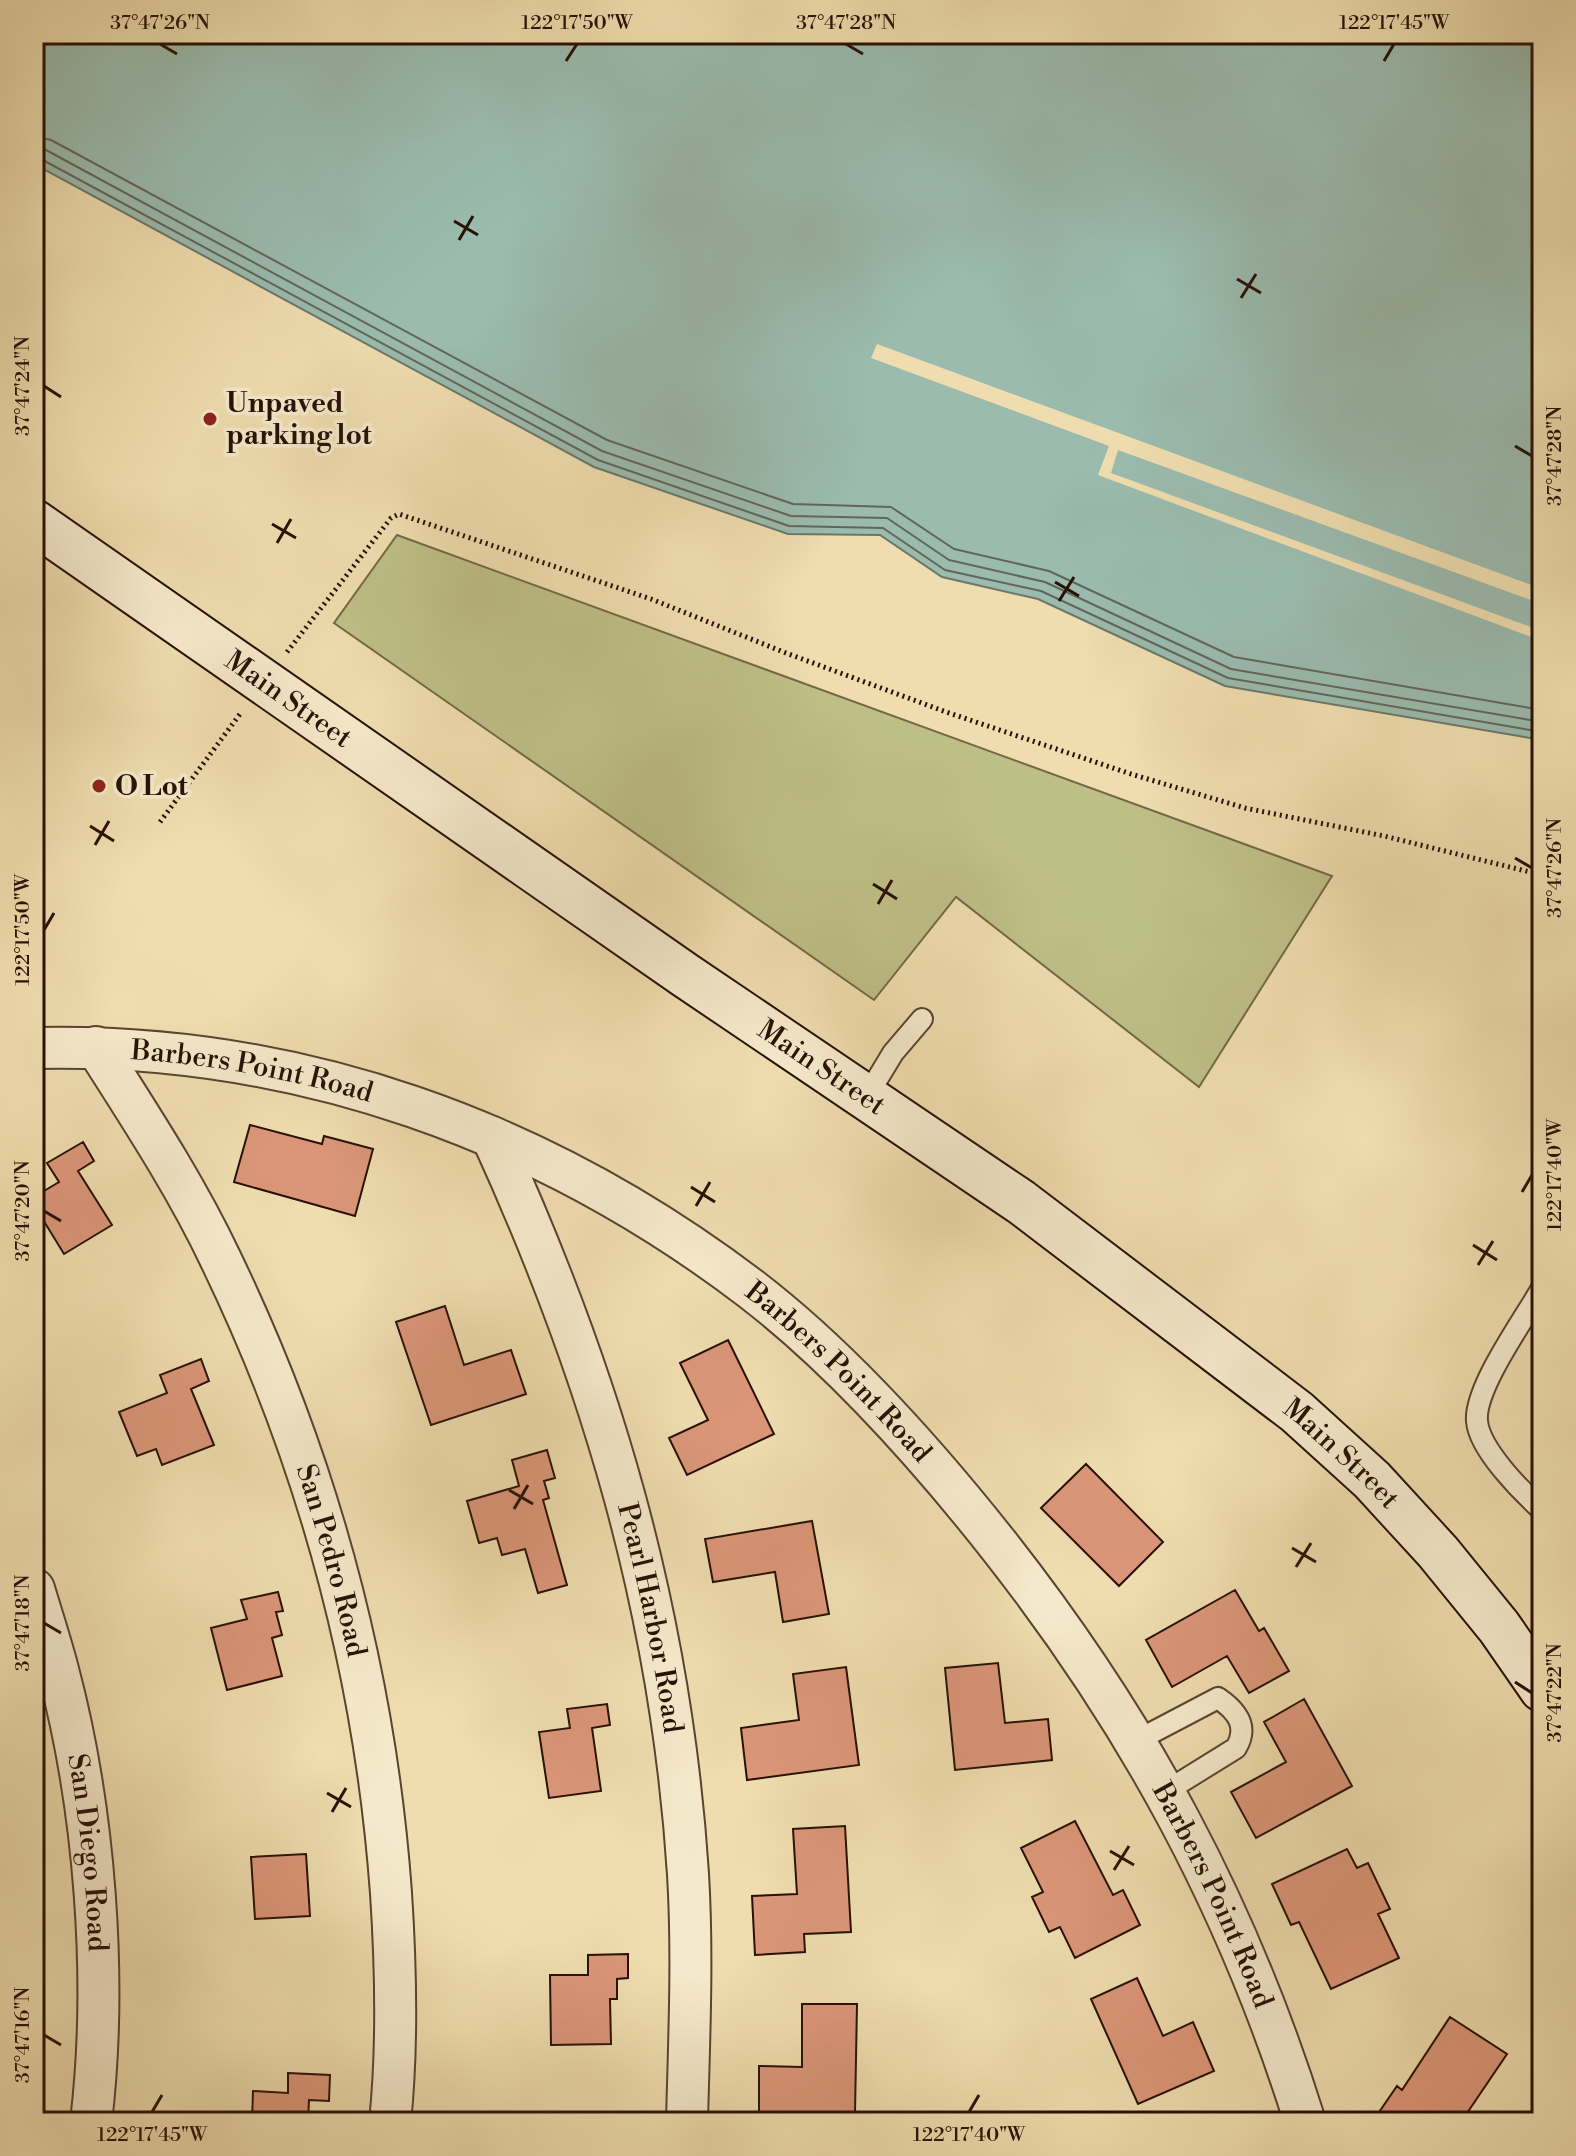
<svg xmlns="http://www.w3.org/2000/svg" width="1576" height="2156" font-family="'Libre Bodoni',serif">
	<rect width="100%" height="100%" fill="#efddaf"/>
	<filter id="stains"><feTurbulence type="fractalNoise" baseFrequency=".0025" numOctaves="4"/><feColorMatrix values="0 0 0 0 .2 0 0 0 0 .09 0 0 0 0 .02 0 0 0 .5 -.17"/></filter>
	<radialGradient id="worn" r=".72"><stop offset=".6" stop-color="#630" stop-opacity="0"/><stop offset="1" stop-color="#630" stop-opacity=".3"/></radialGradient>
	<path fill="#bebf87" stroke="#736846" stroke-width="2" d="M397,535L1332,876L1199,1087L956,897L874,1000L334,623Z"/>
	<path fill="#9abbae" stroke="#6c776a" stroke-width="2" d="M34,34H1542V740L1225,686L1038,599L942,577L880,535L788,534L594,467L34,164Z"/>
	<path fill="#efddaf" d="M877,344L1542,589V604L1118,450L1111,473L1542,631V641L1098,475L1109,446L871,358Z"/>
	<g fill="none" stroke-linecap="round" stroke-linejoin="round">
		<path stroke="#61665a" stroke-width="2" d="M34,136L51,140L607,440L793,504L891,507L954,549L1049,571L1234,657L1542,710
			M34,148L46,150L602,451L791,516L887,518L949,560L1045,582L1231,669L1542,722
			M34,158L41,159L598,460L789,526L883,528L945,570L1041,591L1228,678L1542,732"/>
	</g>
	<path fill="#db9679" stroke="#281005" stroke-width="2" d="M250,1125L322,1144L324,1136L373,1149L355,1216L234,1182Z
		M83,1142L94,1161L78,1171L112,1225L64,1254L34,1205V1197L59,1182L47,1163Z
		M445,1306L464,1365L511,1350L526,1394L431,1425L396,1322Z
		M728,1340L774,1434L687,1475L669,1438L708,1420L680,1363Z
		M201,1359L209,1381L191,1389L214,1445L162,1465L156,1449L137,1456L119,1412L167,1393L160,1375Z
		M547,1450L555,1478L544,1481L549,1498L543,1500L567,1585L538,1593L525,1549L502,1555L497,1538L479,1543L467,1501L519,1486L512,1460Z
		M1086,1464L1163,1542L1119,1586L1041,1508Z
		M812,1521L829,1614L783,1622L775,1572L713,1582L705,1539Z
		M1235,1590L1259,1631L1264,1628L1289,1671L1249,1693L1227,1656L1172,1687L1146,1640Z
		M278,1592L283,1611L276,1612L282,1635L272,1638L282,1676L227,1690L211,1628L247,1619L241,1600Z
		M998,1663L1005,1723L1048,1719L1052,1760L955,1770L945,1668Z
		M846,1667L859,1765L747,1780L741,1728L799,1720L793,1674Z
		M1304,1699L1352,1786L1256,1838L1231,1792L1286,1762L1264,1722Z
		M607,1704L610,1725L592,1728L601,1791L549,1798L539,1732L570,1728L567,1709Z
		M1075,1821L1113,1895L1123,1890L1140,1925L1075,1958L1060,1927L1049,1932L1032,1897L1043,1892L1021,1848Z
		M845,1826L851,1932L804,1934L805,1952L755,1955L752,1896L797,1894L793,1829Z
		M1347,1849L1357,1868L1368,1863L1390,1909L1378,1914L1399,1958L1331,1989L1299,1922L1291,1925L1272,1884Z
		M306,1854L310,1916L255,1919L251,1857Z
		M628,1954V1978L617,1979V1999H610L611,2044L551,2045L550,1975H588V1955Z
		M1137,1978L1163,2036L1193,2022L1214,2071L1138,2104L1091,1999Z
		M802,2004H857L855,2113L759,2112V2066L802,2067Z
		M1450,2017L1507,2054L1461,2122L1444,2120L1380,2122L1375,2118L1397,2086L1402,2090Z
		M288,2073L330,2075L329,2101L309,2100L308,2122H252L253,2091L288,2093Z"/>
	<g fill="none" stroke-linecap="round" stroke-linejoin="round">
		<g stroke="#5a4330" stroke-width="24">
			<path id="lane" d="M867,1096L893,1053L922,1019
				M1542,1288C1525,1318 1474,1388 1477,1421C1479,1449 1522,1492 1542,1510
				M1136,1741L1218,1698C1237,1711 1249,1726 1236,1748L1165,1792"/>
		</g>
		<g stroke="#5a4330" stroke-width="44">
			<g id="street">
				<path id="s1" d="M96,1047C140,1116 186,1186 221,1260C317,1459 375,1673 391,1893C396,1969 398,2046 390,2122"/>
				<path id="s2" d="M34,1048C297,1042 542,1130 751,1289C842,1359 929,1457 1000,1547C1139,1724 1238,1907 1305,2122"/>
				<path id="s3" d="M492,1137C601,1376 671,1611 688,1874C693,1957 689,2040 687,2122"/>
				<path id="s4" d="M34,1589C42,1616 51,1643 58,1670C95,1809 108,1980 91,2122"/>
			</g>
		</g>
		<g stroke="#281005" stroke-width="48">
			<g id="secondary">
				<path id="s5" d="M34,522L685,975L1021,1202L1297,1412L1372,1480L1438,1552L1499,1627L1542,1689"/>
			</g>
		</g>
		<path stroke="#281005" stroke-width="5" stroke-dasharray="2 4" stroke-linecap="butt" d="M287,652L391,518L399,514L651,599L786,653L949,713L1131,774L1245,808L1384,836L1542,875
			M160,822L240,714"/>
		<use href="#lane" stroke="#f5e9cb" stroke-width="20"/>
		<use href="#street" stroke="#f5e9cb" stroke-width="40"/>
		<use href="#secondary" stroke="#f5e9cb" stroke-width="44"/>
	</g>
	<path fill="none" stroke="#281005" stroke-width="3" d="M160,44L177,54M846,44L863,54M566,61L577,44M1384,61L1394,44M454,221L478,235M459,240L473,216M1237,279L1261,293M1241,298L1256,274M44,386L61,397M1515,446L1532,456M272,524L296,538M277,543L291,519M1055,582L1079,596M1059,601L1074,577M90,826L114,841M95,845L109,821M1515,858L1532,868M873,884L897,899M878,904L892,880M44,930L54,913M691,1187L715,1202M1522,1192L1532,1175M696,1206L710,1182M44,1211L61,1221M1473,1245L1497,1260M1478,1265L1493,1241M509,1490L533,1504M514,1509L528,1485M1292,1548L1316,1562M1296,1567L1311,1543M44,1623L61,1633M1515,1682L1532,1693M327,1793L351,1807M332,1812L346,1788M1110,1851L1134,1865M1114,1870L1129,1846M44,2035L61,2045M152,2112L162,2095M969,2112L979,2095"/>
	<g fill="#8f2418" stroke="#f5e9cb" stroke-width="3">
		<circle cx="210" cy="419" r="8"/>
		<circle cx="99" cy="786" r="8"/>
	</g>
	<g text-anchor="middle" dominant-baseline="central" stroke-width="7" stroke-linejoin="round" paint-order="stroke">
		<g font-size="28" font-weight="bold" fill="#281005" stroke="#f5e9cb" text-anchor="start">
			<text x="226" y="403">Unpaved<tspan x="226" dy="32">parking lot</tspan></text>
			<text x="115" y="786">O Lot</text>
		</g>
		<g font-size="28" fill="#281005" stroke="#f5e9cb">
			<text stroke="none"><textPath href="#s5" startOffset="310">Main Street</textPath></text>
			<text stroke="none"><textPath href="#s5" startOffset="958">Main Street</textPath></text>
			<text stroke="none"><textPath href="#s2" startOffset="220">Barbers Point Road</textPath></text>
			<text stroke="none"><textPath href="#s2" startOffset="892">Barbers Point Road</textPath></text>
			<text stroke="none"><textPath href="#s5" startOffset="1606">Main Street</textPath></text>
			<text stroke="none"><textPath href="#s1" startOffset="568">San Pedro Road</textPath></text>
			<text stroke="none"><textPath href="#s3" startOffset="508">Pearl Harbor Road</textPath></text>
			<text stroke="none"><textPath href="#s4" startOffset="270">San Diego Road</textPath></text>
			<text stroke="none"><textPath href="#s2" startOffset="1540">Barbers Point Road</textPath></text>
		</g>
	</g>
	<rect width="1576" height="2156" fill="none" stroke="#efddaf" stroke-width="88"/>
	<rect x="44" y="44" width="1488" height="2068" fill="none" stroke="#281005" stroke-width="3"/>
	<g font-size="20" text-anchor="middle" fill="#281005">
		<text x="160" y="29">37°47'26"N</text>
		<text x="577" y="29">122°17'50"W</text>
		<text x="846" y="29">37°47'28"N</text>
		<text x="1394" y="29">122°17'45"W</text>
		<text transform="translate(22 386) rotate(-90)" y="7">37°47'24"N</text>
		<text transform="translate(1554 456) rotate(-90)" y="7">37°47'28"N</text>
		<text transform="translate(1554 868) rotate(-90)" y="7">37°47'26"N</text>
		<text transform="translate(22 930) rotate(-90)" y="7">122°17'50"W</text>
		<text transform="translate(1554 1175) rotate(-90)" y="7">122°17'40"W</text>
		<text transform="translate(22 1211) rotate(-90)" y="7">37°47'20"N</text>
		<text transform="translate(22 1623) rotate(-90)" y="7">37°47'18"N</text>
		<text transform="translate(1554 1693) rotate(-90)" y="7">37°47'22"N</text>
		<text transform="translate(22 2035) rotate(-90)" y="7">37°47'16"N</text>
		<text x="152" y="2141">122°17'45"W</text>
		<text x="969" y="2141">122°17'40"W</text>
	</g>
	<rect width="100%" height="100%" filter="url(#stains)"/>
	<rect width="100%" height="100%" fill="url(#worn)"/>
</svg>
